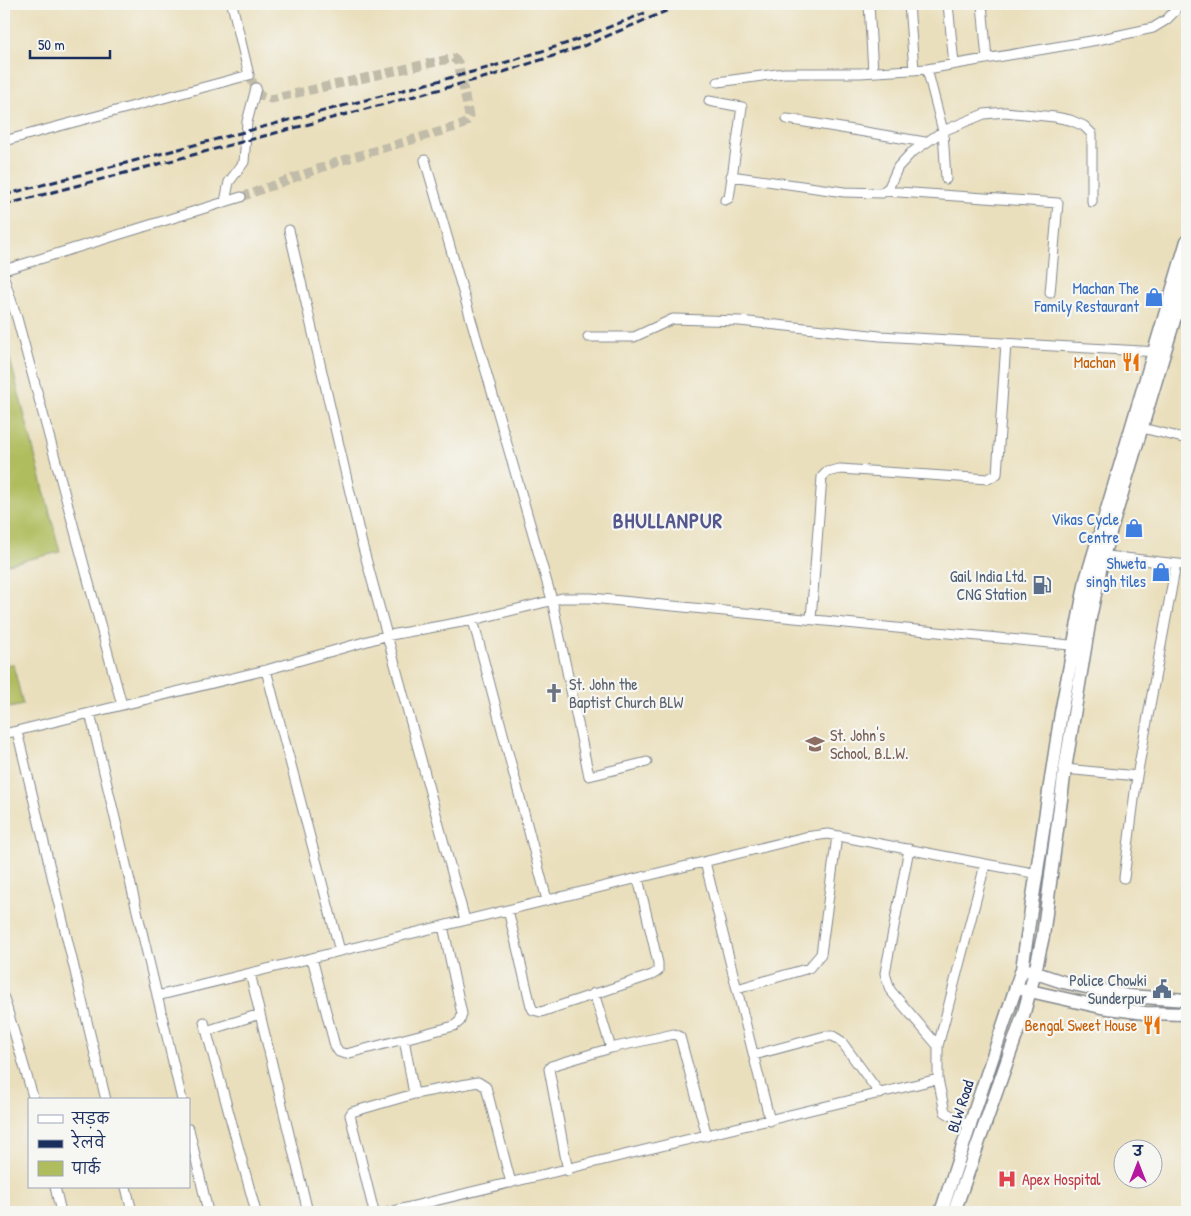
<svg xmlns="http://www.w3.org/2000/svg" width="1191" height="1216" font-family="'Patrick Hand','Playpen Sans Deva',sans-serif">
	<rect width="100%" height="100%" fill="#f6f6f2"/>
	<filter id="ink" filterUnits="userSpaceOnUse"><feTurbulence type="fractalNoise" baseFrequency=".02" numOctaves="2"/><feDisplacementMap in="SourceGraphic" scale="10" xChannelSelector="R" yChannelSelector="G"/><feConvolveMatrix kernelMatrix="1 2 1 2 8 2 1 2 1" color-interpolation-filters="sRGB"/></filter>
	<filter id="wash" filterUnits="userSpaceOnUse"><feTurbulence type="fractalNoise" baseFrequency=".0096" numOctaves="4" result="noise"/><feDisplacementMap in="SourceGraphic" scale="20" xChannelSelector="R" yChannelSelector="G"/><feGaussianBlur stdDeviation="1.12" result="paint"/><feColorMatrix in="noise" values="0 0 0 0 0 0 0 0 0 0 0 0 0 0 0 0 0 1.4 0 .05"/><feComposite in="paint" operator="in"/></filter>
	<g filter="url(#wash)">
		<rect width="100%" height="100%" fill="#eadfbc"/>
		<path fill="#b0bd5f" stroke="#66765e" d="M4,336L60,552L4,565Z
			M13,664L23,705L4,709V666Z"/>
	</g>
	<g filter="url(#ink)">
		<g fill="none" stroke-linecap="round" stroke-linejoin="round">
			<path stroke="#c1bca9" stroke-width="9" stroke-dasharray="9 4.5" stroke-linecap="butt" d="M241,197L340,161L462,125L466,122L469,116L458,62L453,58L271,99L259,95L249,75"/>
			<g stroke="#82878d" stroke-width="11">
				<path id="minor" d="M869,4L873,72
					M909,4L914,70
					M948,4L954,64
					M982,4L987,59
					M927,69L943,131L946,179
					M718,82L784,73H860L927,69L1097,40L1153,28L1166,20L1175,11L1177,4
					M709,101L742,107L729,198L725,200
					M787,119L925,142
					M4,141L249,75L232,4
					M425,160L552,600L589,776L647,762
					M731,176L844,192L882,193L889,187L898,167L911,153L943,131L984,114L1005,112L1055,117L1070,120L1084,126L1092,134V202
					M884,191L1058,203L1050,293
					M225,202L229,182L244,162L247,122L256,88
					M289,230L362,544L465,920
					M4,270L241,197
					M4,278L17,318L122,705
					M588,337H634L673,319L740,321L880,336L1159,352
					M1142,428L1187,439
					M1098,555L1187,565
					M811,619L822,477L827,472L840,469L988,479L997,474L1006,343
					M473,620L547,900
					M266,670L340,951
					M90,713L182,1100
					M17,731L106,1100
					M4,734L266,670L385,636L473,620L562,598H591L1080,646
					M1065,769L1137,776L1124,878
					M1137,776L1176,564
					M909,849L885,973L890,990L938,1046V1079
					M705,862L770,1121
					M508,910L531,1006L533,1010L541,1012L652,975L658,971V963L638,878
					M312,958L335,1046L339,1052L346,1054L454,1026L460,1021L462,1014L443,926
					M250,973L308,1212
					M737,989L809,968L821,954L837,836
					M594,993L611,1048
					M157,996L805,837L828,834L1038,874
					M4,998L34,1100
					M204,1022L256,1212
					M206,1031L260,1014
					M404,1039L414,1094
					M938,1046L985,865
					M754,1055L825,1036H833L841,1041L880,1094
					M189,1129L208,1212
					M568,1171L549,1069L551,1066L611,1048L674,1034L680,1037L707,1136
					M55,1187L61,1212
					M126,1187L132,1212
					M374,1212L350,1115L352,1112L414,1094L478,1082L486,1087L511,1183
					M389,1212L938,1079L945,1112L971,1127"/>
			</g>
			<g stroke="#82878d" stroke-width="15">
				<path id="primary" d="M1027,970L1063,982L1128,996L1187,1000
					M1021,989L1101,1007L1145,1013L1187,1014
					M941,1212L1022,969L1061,713L1086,580L1187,241
					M954,1212L1023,1016L1035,972L1043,936L1065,769L1090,618L1103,556L1187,277"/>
			</g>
			<use href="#minor" stroke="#fff" stroke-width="9"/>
			<use href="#primary" stroke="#fff" stroke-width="12"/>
			<path stroke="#1b2f5e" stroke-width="3" stroke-dasharray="8 4" stroke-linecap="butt" d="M4,195L491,67L571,42L645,13
				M4,205L494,75L581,47L683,4"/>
		</g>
	</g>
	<defs>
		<g id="shop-bare" transform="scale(1.5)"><path d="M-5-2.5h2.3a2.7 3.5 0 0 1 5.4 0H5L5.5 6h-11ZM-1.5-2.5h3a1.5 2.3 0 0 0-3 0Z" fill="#3f7fe0" stroke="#f6f6f2" stroke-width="2.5" paint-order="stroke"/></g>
		<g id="restaurant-bare" transform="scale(1.5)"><path d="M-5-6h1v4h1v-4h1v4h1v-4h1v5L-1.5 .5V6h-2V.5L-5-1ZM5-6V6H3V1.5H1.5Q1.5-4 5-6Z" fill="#e8710a" stroke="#f6f6f2" stroke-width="2.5" paint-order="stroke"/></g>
		<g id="fuel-bare" transform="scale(1.5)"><path d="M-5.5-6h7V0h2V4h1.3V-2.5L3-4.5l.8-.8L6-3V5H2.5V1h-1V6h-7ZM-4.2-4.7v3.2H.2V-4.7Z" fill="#5c6f8a" stroke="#f6f6f2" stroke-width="2.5" paint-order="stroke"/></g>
		<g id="church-bare" transform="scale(1.5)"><path d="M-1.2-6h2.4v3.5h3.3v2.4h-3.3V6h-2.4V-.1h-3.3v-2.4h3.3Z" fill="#6b7280" stroke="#f6f6f2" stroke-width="2.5" paint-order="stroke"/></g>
		<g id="school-bare" transform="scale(1.5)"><path d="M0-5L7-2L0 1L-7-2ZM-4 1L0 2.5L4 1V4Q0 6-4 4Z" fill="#8d6e63" stroke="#f6f6f2" stroke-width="2.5" paint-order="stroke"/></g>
		<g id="civic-bare" transform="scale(1.5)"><path d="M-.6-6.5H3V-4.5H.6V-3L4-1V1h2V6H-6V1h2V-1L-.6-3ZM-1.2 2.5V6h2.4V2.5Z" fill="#5c6f8a" stroke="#f6f6f2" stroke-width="2.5" paint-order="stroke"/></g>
		<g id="hospital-bare" transform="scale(1.5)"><path d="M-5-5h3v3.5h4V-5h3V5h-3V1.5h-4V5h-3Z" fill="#e0444e" stroke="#f6f6f2" stroke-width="2.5" paint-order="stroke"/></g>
	</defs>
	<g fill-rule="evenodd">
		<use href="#shop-bare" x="1154" y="297"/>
		<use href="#restaurant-bare" x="1131" y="362"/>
		<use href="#shop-bare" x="1134" y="528"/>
		<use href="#shop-bare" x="1161" y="572"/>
		<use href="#fuel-bare" x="1042" y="585"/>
		<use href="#church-bare" x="554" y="693"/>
		<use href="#school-bare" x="815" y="744"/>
		<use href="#civic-bare" x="1162" y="989"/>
		<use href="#restaurant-bare" x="1152" y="1025"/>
		<use href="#hospital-bare" x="1007" y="1179"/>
	</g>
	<g text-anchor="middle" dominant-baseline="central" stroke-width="4.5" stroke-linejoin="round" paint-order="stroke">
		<g font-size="16" fill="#366cbe" stroke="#f6f6f2" text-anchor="end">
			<text x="1139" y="288">Machan The<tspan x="1139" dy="18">Family Restaurant</tspan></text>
			<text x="1119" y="519">Vikas Cycle<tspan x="1119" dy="18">Centre</tspan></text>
			<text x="1146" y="563">Shweta<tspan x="1146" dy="18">singh tiles</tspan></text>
		</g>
		<g font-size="16" fill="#c56008" stroke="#f6f6f2" text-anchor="end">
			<text x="1116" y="362">Machan</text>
			<text x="1137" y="1025">Bengal Sweet House</text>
		</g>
		<g font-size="16" fill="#4e5e75" stroke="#f6f6f2" text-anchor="end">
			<text x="1027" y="576">Gail India Ltd.<tspan x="1027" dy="18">CNG Station</tspan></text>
			<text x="1147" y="980">Police Chowki<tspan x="1147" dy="18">Sunderpur</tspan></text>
		</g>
		<g font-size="16" fill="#5b616d" stroke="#f6f6f2" text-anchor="start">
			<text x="569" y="684">St. John the<tspan x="569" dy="18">Baptist Church BLW</tspan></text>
		</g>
		<g font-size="16" fill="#785e54" stroke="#f6f6f2" text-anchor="start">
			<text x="830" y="735">St. John's<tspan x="830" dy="18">School, B.L.W.</tspan></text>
		</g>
		<g font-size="16" fill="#1b2f5e" stroke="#f6f6f2">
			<text transform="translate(960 1106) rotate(-72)">BLW Road</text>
		</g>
		<g font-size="16" fill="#be3a42" stroke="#f6f6f2" text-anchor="start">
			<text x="1022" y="1179">Apex Hospital</text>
		</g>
		<g font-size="21" font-weight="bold" letter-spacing="1" fill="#54588e" stroke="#f6f6f2">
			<text x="668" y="520">BHULLANPUR</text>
		</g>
	</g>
	<rect width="1191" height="1216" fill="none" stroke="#f6f6f2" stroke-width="20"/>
	<rect x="28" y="1098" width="162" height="90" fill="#f6f6f2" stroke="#9ea6b7"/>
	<rect x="38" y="1115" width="25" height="8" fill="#ffffff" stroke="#9ea6b7"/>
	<text x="72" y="1124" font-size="15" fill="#1b2f5e">सड़क</text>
	<rect x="38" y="1140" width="25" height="8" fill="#1b2f5e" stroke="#9ea6b7"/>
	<text x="72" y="1148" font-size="15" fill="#1b2f5e">रेलवे</text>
	<rect x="38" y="1161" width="25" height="15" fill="#b0bd5f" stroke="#9ea6b7"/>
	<text x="72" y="1174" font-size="15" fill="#1b2f5e">पार्क</text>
	<g transform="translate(1138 1164)"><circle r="24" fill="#f6f6f2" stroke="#9ea6b7"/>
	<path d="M0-4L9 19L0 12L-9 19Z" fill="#b5179e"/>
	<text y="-8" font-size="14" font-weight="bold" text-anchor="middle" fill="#1b2f5e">उ</text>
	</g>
	<path d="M30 50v8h80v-8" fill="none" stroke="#1b2f5e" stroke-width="2.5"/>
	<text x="38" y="50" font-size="15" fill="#1b2f5e" stroke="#f6f6f2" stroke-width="4" paint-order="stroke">50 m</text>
</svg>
